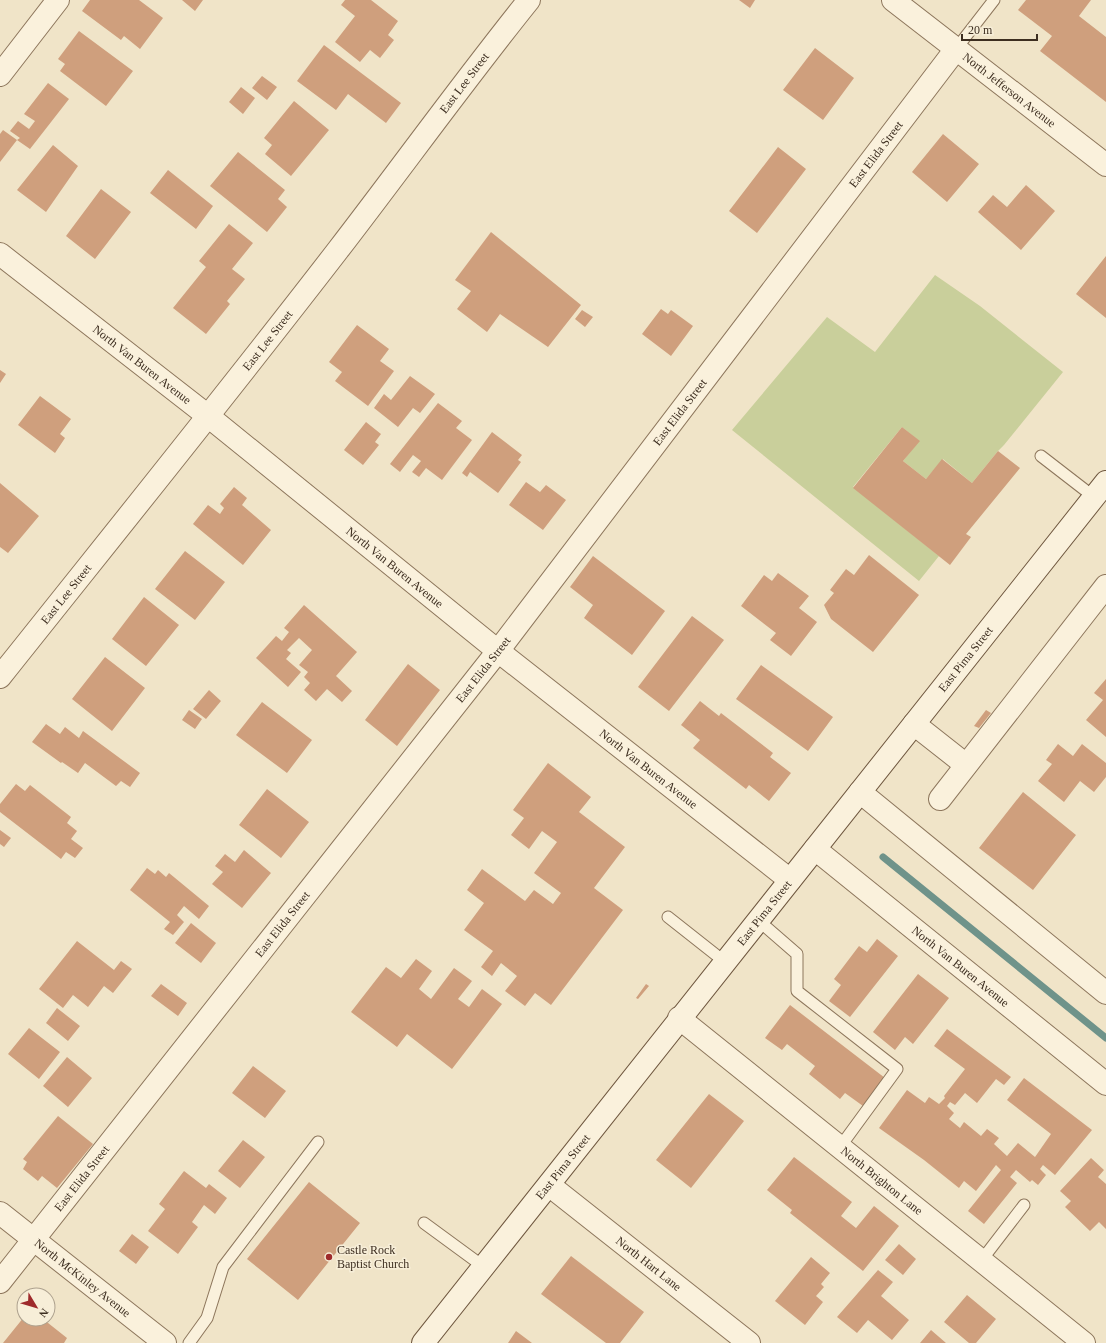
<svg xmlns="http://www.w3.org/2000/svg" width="1106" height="1343" font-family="Georgia,serif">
	<rect width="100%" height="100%" fill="#f0e4c8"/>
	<path fill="#c9cf9b" d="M935,275L980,306L1063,372L1004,445L998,451L972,483L943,459L926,479L903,461L919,441L902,427L853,487L939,556L919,581L732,430L827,317L875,352Z"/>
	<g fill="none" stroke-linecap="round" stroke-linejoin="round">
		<path stroke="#6f938a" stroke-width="7" d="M883,857L1106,1038"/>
	</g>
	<path fill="#cf9f7d" d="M90,0H139L163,18L140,49L124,36L121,40L82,11Z
		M182,0H203L195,11Z
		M345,0H371L398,21L388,35L394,40L380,58L370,50L360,62L335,42L355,16L341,5Z
		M739,0H755L750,8Z
		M1026,0H1091L1079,16L1106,37V102L1040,51L1052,36L1018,10Z
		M79,31L133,71L106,106L60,71L65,64L58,59Z
		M324,45L401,103L386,123L348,94L336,110L297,81Z
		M815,48L854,78L823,120L783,90Z
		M262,76L277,87L267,100L252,88Z
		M48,83L69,99L30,149L17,140L20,138L10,131L18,121L29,129L35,121L24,114Z
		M241,87L255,98L243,114L229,102Z
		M294,101L329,130L291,176L265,154L272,145L264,138Z
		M3,130L17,140L0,162V134Z
		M943,134L979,164L947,202L912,172Z
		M53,145L78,166L46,212L17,190Z
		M778,147L806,169L757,233L729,211Z
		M238,152L285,190L278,199L287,207L267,232L210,186Z
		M168,170L213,206L196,229L150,193Z
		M1026,185L1055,211L1021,250L978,212L993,195L1007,207Z
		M101,189L131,212L95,259L66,236Z
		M229,224L253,243L232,269L245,279L227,301L230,304L206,334L173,308L206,267L199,261Z
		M491,232L581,305L548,347L500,314L487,332L457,309L471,291L455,280Z
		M1106,256V318L1076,294Z
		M661,309L668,314L671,310L693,326L671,356L642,334Z
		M582,310L593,317L585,327L575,319Z
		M357,325L389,349L380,361L394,371L368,406L335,381L342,372L329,362Z
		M0,370L6,374L0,383Z
		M410,376L435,394L420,413L413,408L398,427L374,408L384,394L391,400Z
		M40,396L71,419L60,434L65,438L55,453L18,425Z
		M438,403L462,421L456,428L472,440L442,480L426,468L419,477L412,472L421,461L413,455L400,472L390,464Z
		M366,422L381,434L375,442L379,445L363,465L344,450Z
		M902,427L920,441L903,461L926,479L942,459L972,483L998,451L1020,468L966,534L971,537L950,565L853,488Z
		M492,432L522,455L518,460L521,462L498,493L470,472L467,477L462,473Z
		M526,482L540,492L546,485L566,500L543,530L509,505Z
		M0,483L39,516L8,553L0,547Z
		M234,487L247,498L242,505L271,530L243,565L193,524L208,505L220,514L224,508L220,504Z
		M185,551L225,582L195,620L155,589Z
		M869,555L919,595L873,652L831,619L824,605L834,593L830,590L846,569L854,575Z
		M593,556L665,611L632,655L584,618L593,605L570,587Z
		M778,573L809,596L799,608L817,622L791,656L770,640L776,633L741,606L764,575L772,581Z
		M144,597L179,625L146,666L112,639Z
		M304,605L357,652L336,676L352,691L342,702L327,689L316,701L304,690L310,683L304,677L308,672L299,665L312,650L299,638L287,650L291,653L286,659L301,672L288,687L256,658L276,636L282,641L289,632L284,628Z
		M692,616L724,640L669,711L638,687Z
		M105,657L145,688L112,731L72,699Z
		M408,664L440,690L397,746L365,720Z
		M761,665L833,717L808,751L736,699Z
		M1106,679V737L1086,720L1103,700L1094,693Z
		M209,690L221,701L206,719L193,709Z
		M700,701L719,716L721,713L773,753L770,757L791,773L769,801L749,785L746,789L693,748L700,740L681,725Z
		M262,702L312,740L287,773L236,735Z
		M189,710L202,719L195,729L182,720Z
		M986,710L991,713L979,728L974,726Z
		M46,724L60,734L65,727L79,738L83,731L140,773L130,787L121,781L116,786L85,763L78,773L62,762L61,763L32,742Z
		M1058,744L1073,756L1082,744L1106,763V777L1094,792L1080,781L1064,802L1038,781L1052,764L1046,760Z
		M548,763L591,797L579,812L625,847L594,888L623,910L551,1005L535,993L525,1006L505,991L517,976L501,963L492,976L481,967L493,951L464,930L484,903L467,890L482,869L525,901L534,890L553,904L561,893L534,873L557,842L542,831L529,849L511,835L524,818L513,810Z
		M16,784L25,791L30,785L71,817L67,823L77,831L71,839L83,848L75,858L66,852L61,859L0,812V804Z
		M267,789L309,822L281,858L239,825Z
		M1023,792L1076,835L1033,890L979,848Z
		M0,830L11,838L4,847L0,844Z
		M244,850L271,873L242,908L212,884L223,872L215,866L225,854L235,862Z
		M147,868L155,874L158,870L166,877L169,873L209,906L199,919L184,906L177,915L184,922L173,935L164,929L170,922L130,890Z
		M191,923L216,943L201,963L175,943Z
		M877,939L898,956L850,1017L829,1001L841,985L834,979L859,946L867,952Z
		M77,941L114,970L121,961L132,969L113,993L104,986L88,1007L73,995L63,1008L39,989Z
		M416,959L432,971L419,989L431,999L454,968L472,981L458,999L469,1007L482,989L502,1004L452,1069L407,1034L397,1047L351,1012L386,967L401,978Z
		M918,974L949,998L913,1044L905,1037L895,1050L873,1032Z
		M161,984L187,1003L178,1016L151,996Z
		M646,984L649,986L638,999L636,998Z
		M790,1005L885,1078L863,1106L845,1093L840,1099L809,1074L815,1066L787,1044L782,1050L765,1038Z
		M57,1008L80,1026L68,1041L46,1023Z
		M29,1028L60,1052L39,1079L8,1054Z
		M947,1029L1011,1077L1004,1085L996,1079L977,1103L965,1093L955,1105L950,1102L947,1106L954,1113L949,1119L960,1128L964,1122L981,1136L987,1129L999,1138L994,1144L1007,1156L1018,1143L1035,1157L1051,1134L1007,1100L1024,1078L1092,1130L1055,1175L1043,1165L1040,1169L1046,1175L1038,1185L1032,1180L1030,1182L1016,1170L1010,1177L1017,1183L984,1224L968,1211L1001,1170L996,1165L976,1191L964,1181L959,1188L924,1160L879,1128L907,1090L925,1103L929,1097L939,1104L945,1098L944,1096L965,1069L934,1046Z
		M67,1057L92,1078L68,1107L43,1086Z
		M253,1066L286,1091L265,1118L232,1093Z
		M709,1094L744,1121L691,1188L656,1160Z
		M58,1116L93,1144L57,1188L42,1176L38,1181L23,1169L27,1162L23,1159Z
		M243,1140L265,1157L240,1188L218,1171Z
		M794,1157L852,1202L841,1216L856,1228L874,1206L899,1226L863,1271L790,1213L792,1210L767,1190Z
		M1091,1158L1104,1170L1098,1177L1106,1184V1229L1099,1222L1090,1231L1065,1207L1071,1201L1060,1191Z
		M184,1171L206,1188L209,1184L227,1198L215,1214L204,1205L192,1222L198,1227L178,1254L148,1231L165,1209L159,1204Z
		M309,1182L360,1223L298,1300L247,1259Z
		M132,1234L149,1247L136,1264L119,1251Z
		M899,1244L916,1259L903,1275L885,1260Z
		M571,1256L644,1312L620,1343H606L541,1294Z
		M811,1257L830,1273L821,1284L824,1287L816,1296L823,1302L805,1325L775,1301Z
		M878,1270L893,1282L881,1296L909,1320L892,1340L868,1320L857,1333L837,1317Z
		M967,1295L996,1319L976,1343H969L944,1322Z
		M24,1317V1319H43L67,1338L64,1343H3Z
		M931,1330L946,1343H920Z
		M516,1331L532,1343H508Z"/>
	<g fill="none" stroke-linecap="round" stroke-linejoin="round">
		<g stroke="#8d765c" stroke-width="13">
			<path id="lane" d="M956,49L994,0
				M1041,456L1094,497
				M668,917L725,962
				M759,921L797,954V991L897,1069L840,1147
				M424,1223L484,1267
				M981,1261L1024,1205
				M189,1343L207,1318L223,1267L318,1142"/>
		</g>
		<g stroke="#8d765c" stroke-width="24">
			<g id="street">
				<path id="s1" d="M893,0L1106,165"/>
				<path d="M0,75L58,0"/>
				<path id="s2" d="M0,254L208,416L498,651L790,880"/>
				<path id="s3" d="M0,677C113,535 227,394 338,250C402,167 463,82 529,0"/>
				<path d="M914,724L966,765"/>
				<path d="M860,792L1106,993"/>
				<path d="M940,799L1106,586"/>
				<path id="s4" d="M815,849L1106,1084"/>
				<path id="s5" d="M679,1018L1084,1343"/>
				<path id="s6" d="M549,1185L749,1343"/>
				<path id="s7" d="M0,1213L165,1343"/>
				<path id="s8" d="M0,1282L498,651L956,49"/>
			</g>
		</g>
		<g stroke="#6f573f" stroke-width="24">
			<g id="secondary">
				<path id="s9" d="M423,1343L1106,482"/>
			</g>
		</g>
		<use href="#lane" stroke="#faf1dc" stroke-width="11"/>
		<use href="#street" stroke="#faf1dc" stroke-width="22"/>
		<use href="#secondary" stroke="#faf1dc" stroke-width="22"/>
	</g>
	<circle fill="#9e2a2b" stroke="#f7eed8" stroke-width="1.5" cx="329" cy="1257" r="4"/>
	<g text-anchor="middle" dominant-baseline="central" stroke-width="3" stroke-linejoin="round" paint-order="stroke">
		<g font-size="12" fill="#3d2e20" stroke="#f7eed8">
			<text stroke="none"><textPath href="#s3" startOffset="754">East Lee Street</textPath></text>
			<text stroke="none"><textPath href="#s1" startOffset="147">North Jefferson Avenue</textPath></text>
			<text stroke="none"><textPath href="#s8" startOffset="1428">East Elida Street</textPath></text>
			<text stroke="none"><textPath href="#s3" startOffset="430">East Lee Street</textPath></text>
			<text stroke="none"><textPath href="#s2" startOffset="180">North Van Buren Avenue</textPath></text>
			<text stroke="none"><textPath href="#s8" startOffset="1104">East Elida Street</textPath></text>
			<text stroke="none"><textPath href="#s2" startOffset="504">North Van Buren Avenue</textPath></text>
			<text stroke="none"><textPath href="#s3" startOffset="106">East Lee Street</textPath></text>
			<text stroke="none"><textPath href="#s9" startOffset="873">East Pima Street</textPath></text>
			<text stroke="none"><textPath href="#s8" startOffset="780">East Elida Street</textPath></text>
			<text stroke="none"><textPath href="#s2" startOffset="828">North Van Buren Avenue</textPath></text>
			<text stroke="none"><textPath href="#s9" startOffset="549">East Pima Street</textPath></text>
			<text stroke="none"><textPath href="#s8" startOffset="456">East Elida Street</textPath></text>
			<text stroke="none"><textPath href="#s4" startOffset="187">North Van Buren Avenue</textPath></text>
			<text stroke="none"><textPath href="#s9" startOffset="225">East Pima Street</textPath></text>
			<text stroke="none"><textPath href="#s8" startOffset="132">East Elida Street</textPath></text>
			<text stroke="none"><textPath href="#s5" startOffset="260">North Brighton Lane</textPath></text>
			<text stroke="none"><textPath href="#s6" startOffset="127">North Hart Lane</textPath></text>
			<text stroke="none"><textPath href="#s7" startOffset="105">North McKinley Avenue</textPath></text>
		</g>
		<g font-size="12" fill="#3d2e20" stroke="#f7eed8" text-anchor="start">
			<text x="337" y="1250">Castle Rock<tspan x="337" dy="14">Baptist Church</tspan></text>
		</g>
	</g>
	<g transform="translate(36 1307) rotate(128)"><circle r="19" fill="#f7eed8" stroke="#ada18e"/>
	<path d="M0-3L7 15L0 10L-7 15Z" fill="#9e2a2b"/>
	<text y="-6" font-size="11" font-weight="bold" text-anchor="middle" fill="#3d2e20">N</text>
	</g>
	<path d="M962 34v6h75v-6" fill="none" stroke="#3d2e20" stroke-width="2"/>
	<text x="968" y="34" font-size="12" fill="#3d2e20" stroke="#f7eed8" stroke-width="3" paint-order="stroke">20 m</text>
</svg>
